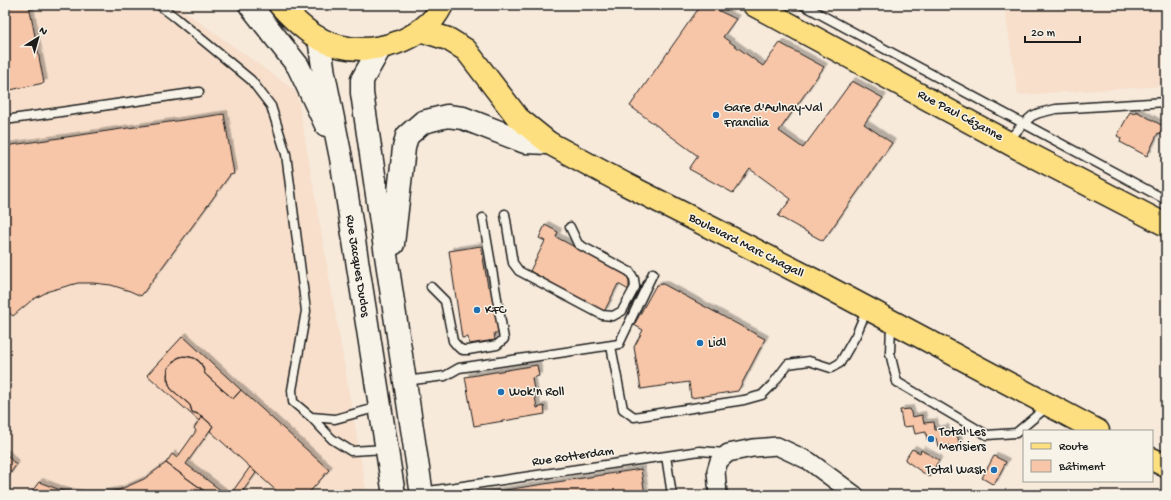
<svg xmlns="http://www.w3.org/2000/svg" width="1171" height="500" font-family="'Gochi Hand',sans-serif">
	<defs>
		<filter id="shadow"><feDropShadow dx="3.5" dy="-3.5" stdDeviation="0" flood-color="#0004"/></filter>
	</defs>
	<rect width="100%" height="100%" fill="#f7eadb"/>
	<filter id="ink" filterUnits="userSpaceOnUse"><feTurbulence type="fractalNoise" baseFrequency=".025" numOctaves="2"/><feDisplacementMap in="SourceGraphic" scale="8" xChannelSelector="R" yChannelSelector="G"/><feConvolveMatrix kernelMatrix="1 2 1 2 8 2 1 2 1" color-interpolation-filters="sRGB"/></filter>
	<g filter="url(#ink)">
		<path fill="#f7dfcb" d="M5,5H176L297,92L367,495H5Z
			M1004,5H1166V86L1018,95Z"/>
		<path fill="#f7c5a7" stroke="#1c1c1c" filter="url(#shadow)" d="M5,5H29L44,83L5,91Z
			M701,5H707L736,19L723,37L763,66L780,43L824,67L779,131L803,148L852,81L883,98L864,124L892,143L823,241L778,216L791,199L750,169L733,193L689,169L698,156L630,106Z
			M1136,111L1163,126L1160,134L1158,133L1147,156L1120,142L1121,138L1117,136L1130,112L1134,114Z
			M224,114L234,174L230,175L141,296L130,291L111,285L93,283H78L49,291L32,300L13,316L5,309V146Z
			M545,225L558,232L556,237L623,273L627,276L629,282V290L618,284L604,312L530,271L545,241L539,238Z
			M481,246L488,287L492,286L499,333H494L495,340L469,344L468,337L462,338L449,251Z
			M663,284L765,339L738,391L691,398L689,382L641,389L634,347L643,330L634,325L655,287L657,285Z
			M183,336L241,390L233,399L205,374L201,363L194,358L183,356L176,359L168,368L167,375L169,384L171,389L190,405L192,412L202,416L199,421L147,375Z
			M187,356L194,358L198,360L203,367L205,374L233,399L241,390L329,470L307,495H281L210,431L213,426L199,414L192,412L190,405L171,389L167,379L168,368L176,359L179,357Z
			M537,365L539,376L532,378L537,408L544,406L545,414L474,426L465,377Z
			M910,409L912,417L922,415L924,423L934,422L935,430L945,428L947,436L957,434L961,451L951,453L949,445L938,446L936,438L927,440L926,432L915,434L913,426L903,427L900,410Z
			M202,416L213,426L186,464L227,495H210L166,463L172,454L177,458L196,431L194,428Z
			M912,449L920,453L921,450L939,460L929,477L905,460Z
			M5,453L16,465L5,481Z
			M994,456L1006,462L994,485L982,478Z
			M166,463L210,495H29L39,482L63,491L83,494H98L119,490L144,479Z
			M250,467L256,473L240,495H230Z
			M641,469L645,495H473Z"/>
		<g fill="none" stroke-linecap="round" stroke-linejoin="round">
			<g stroke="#1c1c1c" stroke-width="11">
				<path id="lane" d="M159,5L176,18L251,80L271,106L286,154L306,311L292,390L293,402L311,417L335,419L379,407
					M803,5L1166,200
					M5,120L199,92
					M1007,142L1023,124L1032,116L1039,113L1056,109L1166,102
					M505,214L513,263L519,271L602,315L613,316L622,311L635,287L634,279L630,272L578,244L570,227
					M431,287L445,301L453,341L459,348L463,350H468L497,345L504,339L483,218
					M891,324L890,353L897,382L987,435L1016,433L1048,406
					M611,346L623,409L634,417L744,400L762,395L772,385L788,364L809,361L831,368L840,363L856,335L867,309
					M405,381L445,376L459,368L619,344L653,273
					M311,417L332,439L351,451L386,449
					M666,456L672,495
					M422,492L700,451L726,453"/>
			</g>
			<g stroke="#1c1c1c" stroke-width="20">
				<path id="street" d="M718,495L716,471L719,461L728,453L753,448L777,446L809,461L855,495"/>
			</g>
			<g stroke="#1c1c1c" stroke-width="25">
				<path id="secondary" d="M250,5L298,66L326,125
					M319,38L324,74L341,158L394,495
					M380,48L362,80V93C382,227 401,361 422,495
					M393,244L404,148L407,136L423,122L447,116L463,118L525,142L549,143"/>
			</g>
			<g stroke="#1c1c1c" stroke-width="25">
				<path id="primary" d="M280,5C290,16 307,32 320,39C357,58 405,49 434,18C437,14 440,9 442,5
					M754,5L1029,154L1166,225
					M420,30L448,39L466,50L518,118L549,143L625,184L814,280L1098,431
					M1152,459L1166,466"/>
			</g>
			<use href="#lane" stroke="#f7f3e8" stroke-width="8"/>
			<use href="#street" stroke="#f7f3e8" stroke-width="17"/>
			<use href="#secondary" stroke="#f7f3e8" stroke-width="22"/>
			<use href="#primary" stroke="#fedf80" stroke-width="22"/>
		</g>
	</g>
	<g fill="#1f6fb2" stroke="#f7f3e8" stroke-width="1.5">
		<circle cx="716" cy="115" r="4"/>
		<circle cx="477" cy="310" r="4"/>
		<circle cx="700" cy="343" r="4"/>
		<circle cx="501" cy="392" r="4"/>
		<circle cx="931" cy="439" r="4"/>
		<circle cx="994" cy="470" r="4"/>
	</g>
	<g text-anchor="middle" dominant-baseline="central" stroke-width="3" stroke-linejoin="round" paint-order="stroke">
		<g font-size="13" fill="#1c1c1c" stroke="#f7f3e8" text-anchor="start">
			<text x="724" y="108">Gare d'Aulnay-Val<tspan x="724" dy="15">Francilia</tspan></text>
			<text x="485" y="310">KFC</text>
			<text x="708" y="343">Lidl</text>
			<text x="509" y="392">Wok'n Roll</text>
			<text x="939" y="432">Total Les<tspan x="939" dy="15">Merisiers</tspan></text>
			<text x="986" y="470" text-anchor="end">Total Wash</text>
		</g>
		<g font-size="13" fill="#1c1c1c" stroke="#f7f3e8">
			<text transform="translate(960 116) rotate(28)">Rue Paul Cézanne</text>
			<text transform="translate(746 246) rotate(27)">Boulevard Marc Chagall</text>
			<text transform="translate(357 266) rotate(81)">Rue Jacques Duclos</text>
			<text transform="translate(573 457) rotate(-8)">Rue Rotterdam</text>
		</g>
	</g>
	<rect width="1171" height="500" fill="none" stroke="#f7f3e8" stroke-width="20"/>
	<rect x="10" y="10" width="1151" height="480" fill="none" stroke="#1c1c1c" stroke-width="1.5" filter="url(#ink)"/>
	<rect x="1023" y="430" width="130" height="52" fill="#f7f3e8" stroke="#9f9d96"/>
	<rect x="1031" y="443" width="20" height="6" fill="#fedf80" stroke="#9f9d96"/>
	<text x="1059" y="450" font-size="12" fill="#1c1c1c">Route</text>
	<rect x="1031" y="460" width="20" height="12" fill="#f7c5a7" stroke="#9f9d96"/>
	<text x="1059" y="470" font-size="12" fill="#1c1c1c">Bâtiment</text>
	<g transform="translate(38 38) rotate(37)" stroke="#f7f3e8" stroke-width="3" paint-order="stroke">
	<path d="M0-3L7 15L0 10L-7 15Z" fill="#1c1c1c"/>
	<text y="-6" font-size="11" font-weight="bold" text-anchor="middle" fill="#1c1c1c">N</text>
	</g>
	<path d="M1025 36v6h55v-6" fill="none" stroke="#1c1c1c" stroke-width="2"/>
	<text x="1031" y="36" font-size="12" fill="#1c1c1c" stroke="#f7f3e8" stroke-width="3" paint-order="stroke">20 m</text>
</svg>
